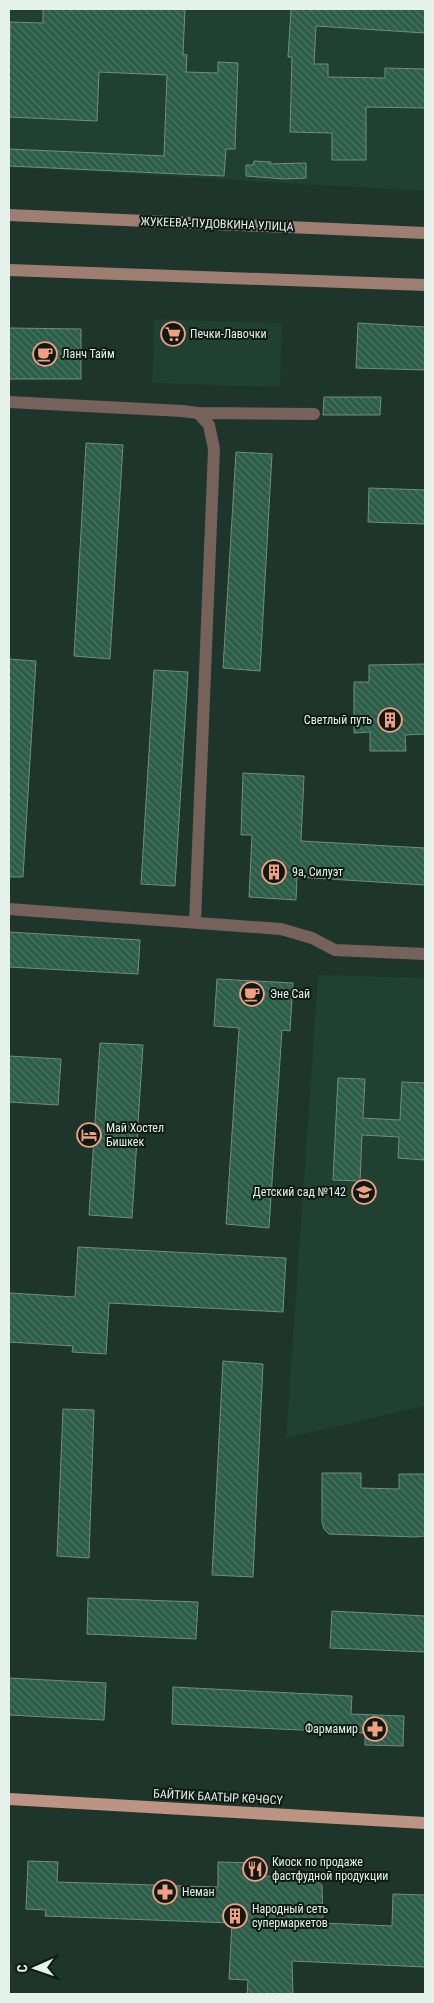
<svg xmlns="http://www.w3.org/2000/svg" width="434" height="2003" font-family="'Roboto Condensed',sans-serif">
	<defs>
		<pattern id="building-back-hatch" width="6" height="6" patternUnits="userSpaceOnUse" patternTransform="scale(1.25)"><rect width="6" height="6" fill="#2c5d48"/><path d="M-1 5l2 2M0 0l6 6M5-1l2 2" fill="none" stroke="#4a7563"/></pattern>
	</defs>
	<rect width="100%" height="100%" fill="#1d352a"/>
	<path fill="#204032" d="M9,9H425V191L9,167Z
		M154,319L282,323L280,387L152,383Z
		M318,975L425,978V1406L286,1438Z"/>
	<path fill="url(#building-back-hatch)" stroke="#728c7f" d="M43,9H185L183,54L187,55L186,72L218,73V62L238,63L235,149H226L224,176L9,166V149L164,156L167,75L99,72L97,121L9,117L10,22L43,23Z
		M291,9H425V33L316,26L314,64H328V77L385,78V68L425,69V108L366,107V160H332V133L290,132L292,57H288Z
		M254,161L271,162L270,164L306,163V178L285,179L246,176V165H253Z
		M358,323L425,327V370L356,368Z
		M9,328L81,329V379H9Z
		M324,397H381L380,415H323Z
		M86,443L123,445L110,659L74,656Z
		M236,452L272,454L260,671L223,668Z
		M369,488L425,490V524L368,522Z
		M9,659L36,661L23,877H9Z
		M425,664V734L405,735L406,751H370V732L354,733V682H369V665Z
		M154,670L188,672L175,886L141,884Z
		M243,773L304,776L301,841L425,848V885L297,877L296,900L249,897L252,835H241Z
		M9,932L140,940L138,974L9,967Z
		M217,979L293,983L290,1031L282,1030L269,1228L226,1224L239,1028L214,1026Z
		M100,1043L143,1045L132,1218L89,1215Z
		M9,1056L61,1059L58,1105L9,1102Z
		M338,1078L365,1079L363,1118L400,1120L402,1082L425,1083V1160L398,1158L399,1137L362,1135L360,1181L333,1180Z
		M78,1247L286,1258L283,1312L109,1303L106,1354L72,1352L73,1346L9,1342V1293L75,1297Z
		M223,1361L263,1364L253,1577L212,1575Z
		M63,1409L94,1410L89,1558L57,1556Z
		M322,1473H361V1488L399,1489V1474H425V1536L416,1537L329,1534L324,1529L322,1522Z
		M88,1598L198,1602L196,1639L87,1634Z
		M332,1611L425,1616V1652L330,1648Z
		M9,1678L106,1683L104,1720L9,1715Z
		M173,1687L352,1696L351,1714L404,1716L403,1746L365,1745V1733L172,1724Z
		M28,1861L58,1862L57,1882L218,1887V1862L262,1863V1876L312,1878L322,1885L323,1923L392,1926L393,1894L425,1895V1967L292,1961L293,1994H247L248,1980L229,1979L232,1923L45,1916L46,1910L26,1909Z"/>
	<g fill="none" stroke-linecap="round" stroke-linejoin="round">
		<path stroke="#77625b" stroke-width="12" d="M9,402L182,411L198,413L209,425L214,449L195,922
			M198,413L314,414
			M9,909L281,929L312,938L335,950L425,954"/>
		<path stroke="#9f7e72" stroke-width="12" d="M9,215L425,233
			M9,270L425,285"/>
		<path stroke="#bd9484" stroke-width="12" d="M9,1799L425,1823"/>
	</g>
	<defs>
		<g id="supermarket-ring" transform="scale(1.25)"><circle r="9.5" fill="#0f1a15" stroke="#f2a081" stroke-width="1.5"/><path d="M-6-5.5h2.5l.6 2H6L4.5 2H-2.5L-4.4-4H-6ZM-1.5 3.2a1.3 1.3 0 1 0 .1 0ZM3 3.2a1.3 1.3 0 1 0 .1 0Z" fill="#f2a081"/></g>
		<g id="cafe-ring" transform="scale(1.25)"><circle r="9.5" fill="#0f1a15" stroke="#f2a081" stroke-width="1.5"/><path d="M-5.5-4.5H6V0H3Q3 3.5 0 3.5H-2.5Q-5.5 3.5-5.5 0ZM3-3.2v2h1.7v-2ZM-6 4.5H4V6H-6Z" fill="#f2a081"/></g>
		<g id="building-ring" transform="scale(1.25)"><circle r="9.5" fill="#0f1a15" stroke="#f2a081" stroke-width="1.5"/><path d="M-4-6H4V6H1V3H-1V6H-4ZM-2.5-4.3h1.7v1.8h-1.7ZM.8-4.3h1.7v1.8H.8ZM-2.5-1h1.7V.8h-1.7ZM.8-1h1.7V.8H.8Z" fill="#f2a081"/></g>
		<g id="hotel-ring" transform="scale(1.25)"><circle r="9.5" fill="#0f1a15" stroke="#f2a081" stroke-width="1.5"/><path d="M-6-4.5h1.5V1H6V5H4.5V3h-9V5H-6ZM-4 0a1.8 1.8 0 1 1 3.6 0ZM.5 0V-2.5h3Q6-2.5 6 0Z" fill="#f2a081"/></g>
		<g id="school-ring" transform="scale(1.25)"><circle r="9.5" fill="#0f1a15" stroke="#f2a081" stroke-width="1.5"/><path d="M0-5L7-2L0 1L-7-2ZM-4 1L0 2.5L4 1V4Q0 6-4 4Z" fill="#f2a081"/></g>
		<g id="pharmacy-ring" transform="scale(1.25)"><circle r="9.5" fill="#0f1a15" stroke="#f2a081" stroke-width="1.5"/><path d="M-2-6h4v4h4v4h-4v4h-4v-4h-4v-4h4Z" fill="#f2a081"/></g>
		<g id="restaurant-ring" transform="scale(1.25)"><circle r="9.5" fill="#0f1a15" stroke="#f2a081" stroke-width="1.5"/><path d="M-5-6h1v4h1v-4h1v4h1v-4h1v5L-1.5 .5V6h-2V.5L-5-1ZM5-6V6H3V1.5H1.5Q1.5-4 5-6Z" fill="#f2a081"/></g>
	</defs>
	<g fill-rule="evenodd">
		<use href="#supermarket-ring" x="173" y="334"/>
		<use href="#cafe-ring" x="45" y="354"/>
		<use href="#building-ring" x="390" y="720"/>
		<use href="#building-ring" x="274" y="872"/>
		<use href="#cafe-ring" x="252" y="994"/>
		<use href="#hotel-ring" x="89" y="1135"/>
		<use href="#school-ring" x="364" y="1192"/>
		<use href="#pharmacy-ring" x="375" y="1729"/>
		<use href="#restaurant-ring" x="255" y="1869"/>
		<use href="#pharmacy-ring" x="165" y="1892"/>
		<use href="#building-ring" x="235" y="1916"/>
	</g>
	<g text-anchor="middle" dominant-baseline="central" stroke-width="4" stroke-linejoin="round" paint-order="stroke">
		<g font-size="12" fill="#e4f2eb" stroke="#0f1a15">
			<text transform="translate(217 224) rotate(2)">ЖУКЕЕВА-ПУДОВКИНА УЛИЦА</text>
			<text transform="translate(218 1797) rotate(3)">БАЙТИК БААТЫР КӨЧӨСҮ</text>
		</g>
		<g font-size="12" fill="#e4f2eb" stroke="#0f1a15" text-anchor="start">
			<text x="190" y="334">Печки-Лавочки</text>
			<text x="62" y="354">Ланч Тайм</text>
			<text x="372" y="720" text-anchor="end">Светлый путь</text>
			<text x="292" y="872">9а, Силуэт</text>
			<text x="270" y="994">Эне Сай</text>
			<text x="106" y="1128">Май Хостел<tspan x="106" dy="14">Бишкек</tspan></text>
			<text x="346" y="1192" text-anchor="end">Детский сад №142</text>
			<text x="358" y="1729" text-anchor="end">Фармамир</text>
			<text x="272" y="1862">Киоск по продаже<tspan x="272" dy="14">фастфудной продукции</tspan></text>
			<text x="182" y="1892">Неман</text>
			<text x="252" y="1909">Народный сеть<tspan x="252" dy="14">супермаркетов</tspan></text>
		</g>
	</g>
	<rect width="434" height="2003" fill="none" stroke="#e4f2eb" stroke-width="20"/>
	<g transform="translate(35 1968) rotate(268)" stroke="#0f1a15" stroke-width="4" paint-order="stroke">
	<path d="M0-4L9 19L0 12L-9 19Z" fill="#e4f2eb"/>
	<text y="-8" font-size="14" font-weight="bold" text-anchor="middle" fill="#e4f2eb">С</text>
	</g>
</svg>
